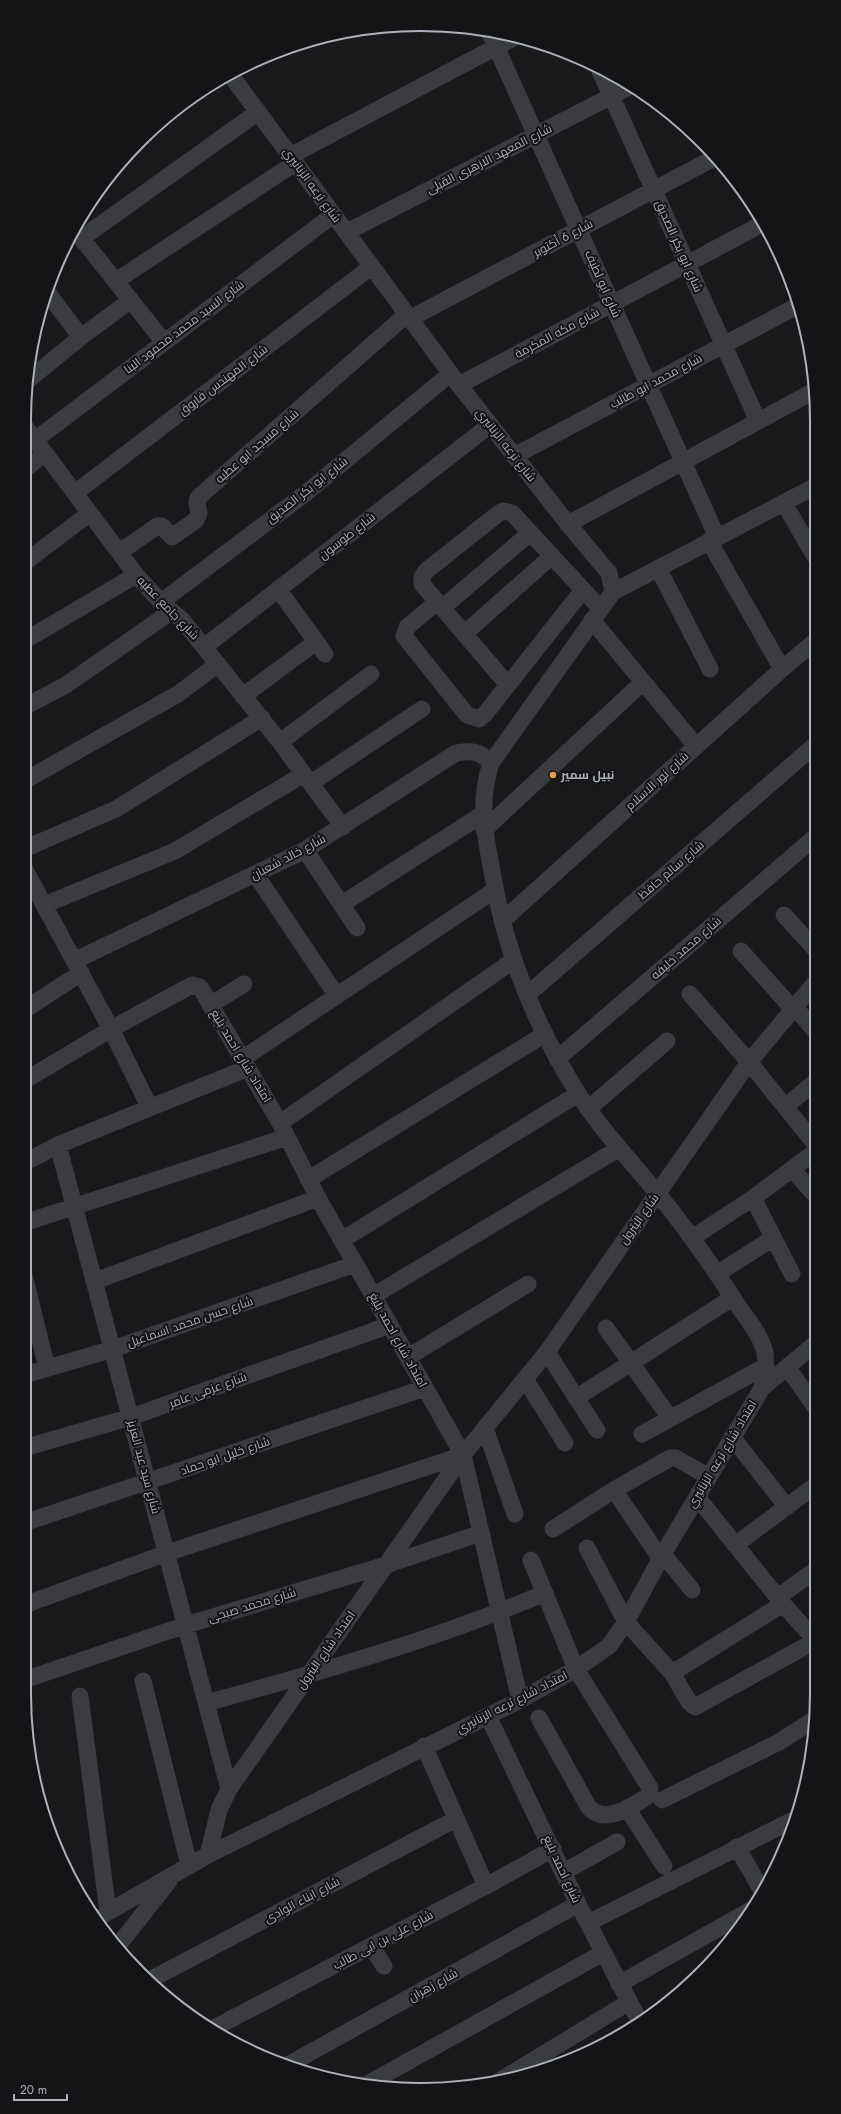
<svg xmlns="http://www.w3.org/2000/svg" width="841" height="2114" font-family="Jost,Cairo,sans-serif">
	<rect width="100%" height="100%" fill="#19191b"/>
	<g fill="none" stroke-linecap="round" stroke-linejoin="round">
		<path stroke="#3a3c40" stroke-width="17" d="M489,31L717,537
			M600,71L758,421
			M290,156L515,37
			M74,229L164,342
			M347,232L631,86
			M82,238L258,112
			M116,281L295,163
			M46,291L81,337
			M409,319L716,157
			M27,381L81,337L131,300
			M459,385L762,224
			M24,425L136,575L161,602L182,620L204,647L280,742L343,827
			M35,440L333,215
			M514,456L799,305
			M24,470L45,453
			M75,493L371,267
			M784,503L814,555
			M568,524L814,391
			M709,541L782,669
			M120,552L157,526H162L172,537L196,520L199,513C198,505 194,501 201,495L406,315
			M24,563L90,513
			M658,568L710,669
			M278,589L325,654
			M613,592L814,487
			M161,602L306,493L450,374
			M437,602L407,627L404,636L467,715L479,719L485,714L583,590
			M442,608L530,533
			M592,620L696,746
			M464,634L552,556
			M24,641L136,575
			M204,647L490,425
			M508,685L422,584V577L426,571L499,513L503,511L512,513L600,608
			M243,696L316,642
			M24,707L66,685L172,611
			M280,742L371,674
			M24,781L178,694L218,664
			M311,783L422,709
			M484,830L643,682
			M24,849L116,809L262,718
			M305,850L357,928
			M24,868L111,1029L150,1108
			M256,875L337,996
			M342,904L483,814
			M44,905L175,851L304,774
			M784,915L815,949
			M502,921L782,669L814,642
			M741,951L793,1009
			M74,961L305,850L456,753C473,750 479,751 491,763
			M690,994L749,1062L816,1145
			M527,995L815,745
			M210,1005L244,984
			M795,1007L815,1031
			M24,1010L81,973
			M242,1059L495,890
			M557,1059L815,837
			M24,1081L111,1029L192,985L200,987L280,1123L318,1198L463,1455L520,1700
			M786,1106L815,1082
			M588,1109L667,1041
			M280,1123L514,960
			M58,1145L229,1789
			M24,1163L58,1145L248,1068
			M792,1169L816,1196
			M309,1179L545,1034
			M753,1198L792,1274
			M24,1223L287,1137
			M692,1238L753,1198L816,1151
			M342,1240L578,1094
			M717,1274L773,1238
			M24,1275L47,1368
			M95,1281L318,1198
			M373,1296L618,1149
			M606,1328L670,1418
			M547,1352L597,1430
			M408,1357L528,1284
			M787,1367L816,1408
			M24,1375L113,1349L355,1264
			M525,1379L565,1443
			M762,1388L816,1343
			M576,1398L732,1298
			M485,1428L515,1514
			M642,1434L766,1366
			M732,1437L787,1507
			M24,1448L131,1417L390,1325
			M614,1490L661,1559
			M697,1497L783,1604L817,1642
			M24,1523L425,1388
			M553,1529L614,1490L670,1458H676L709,1477
			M735,1545L816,1485
			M587,1548L626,1622L672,1673L689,1702L695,1707L815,1641
			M663,1554L692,1590
			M531,1560L576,1669L650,1788L649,1795C635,1805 603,1827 588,1806L539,1718
			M778,1597L817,1569
			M24,1605L167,1553L463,1455
			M672,1673L783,1604
			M24,1680L186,1625L386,1565L481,1533
			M143,1681L189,1865
			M80,1696L108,1912
			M206,1703C320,1672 437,1639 545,1593
			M488,1716L578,1904L640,2022
			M424,1746L486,1886
			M662,1800L779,1742L815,1719
			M627,1808L664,1866
			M737,1847L762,1891
			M208,1855L219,1810L229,1789L463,1455L547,1352L749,1062L815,983
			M564,1872L617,1842
			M97,1920L108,1912L208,1855L520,1700L576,1669L609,1646L626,1622L663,1554L762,1388C764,1376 767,1365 765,1353C761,1334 745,1317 735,1301C711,1264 686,1228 658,1194C631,1161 602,1131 579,1095C538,1030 507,957 494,882C486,838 477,807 491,763L613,592L609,573L568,524L459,385L230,74
			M588,1923L797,1818
			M371,1946L384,1966
			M117,1947L169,1881
			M148,1981L456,1819
			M619,1984L751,1910
			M212,2029L486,1886L553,1849
			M286,2066L578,1904
			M496,2083L629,2002
			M364,2086L603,1953"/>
	</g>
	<circle fill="#e39f49" stroke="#141416" stroke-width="1.5" cx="553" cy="775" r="4"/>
	<g text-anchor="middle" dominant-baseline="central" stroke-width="4" stroke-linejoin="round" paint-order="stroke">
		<g font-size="12" fill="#acb2b9" stroke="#141416">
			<text transform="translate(489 159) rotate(-27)">شارع المعهد الازهرى القبلى</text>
			<text transform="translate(312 185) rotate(54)">شارع ترعه الزنانيري</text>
			<text transform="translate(563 238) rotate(-28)">شارع 6 أكتوبر</text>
			<text transform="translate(679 246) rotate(66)">شارع ابو بكر الصديق</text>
			<text transform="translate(603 284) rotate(66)">شارع ابو لطيف</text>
			<text transform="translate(184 327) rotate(-37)">شارع السيد محمد محمود البنا</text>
			<text transform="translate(557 333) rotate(-28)">شارع مكه المكرمة</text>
			<text transform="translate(223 380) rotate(-37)">شارع المهندس فاروق</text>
			<text transform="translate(656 381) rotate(-28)">شارع محمد ابو طالب</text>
			<text transform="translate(506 445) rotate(52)">شارع ترعه الزنانيري</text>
			<text transform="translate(257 446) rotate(-41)">شارع مسجد ابو عطيه</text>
			<text transform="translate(307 490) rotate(-38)">شارع ابو بكر الصديق</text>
			<text transform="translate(347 536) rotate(-38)">شارع طوسون</text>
			<text transform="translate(168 608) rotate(46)">شارع جامع عطيه</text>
			<text transform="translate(657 781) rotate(-42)">شارع نور الاسلام</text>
			<text transform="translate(288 857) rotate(-28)">شارع خالد شعبان</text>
			<text transform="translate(671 870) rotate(-41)">شارع سالم حافظ</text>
			<text transform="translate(686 948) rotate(-41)">شارع محمد خليفه</text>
			<text transform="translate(241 1056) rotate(59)">امتداد شارع احمد بليغ</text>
			<text transform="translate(639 1219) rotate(-55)">شارع البترول</text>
			<text transform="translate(190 1322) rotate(-19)">شارع حسن محمد اسماعيل</text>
			<text transform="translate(398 1340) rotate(61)">امتداد شارع احمد بليغ</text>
			<text transform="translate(208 1390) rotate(-20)">شارع عزمى عامر</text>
			<text transform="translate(722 1454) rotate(-59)">امتداد شارع ترعه الزنانيري</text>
			<text transform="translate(225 1456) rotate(-19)">شارع خليل ابو حماد</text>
			<text transform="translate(144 1467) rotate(75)">شارع سيد عبد العزيز</text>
			<text transform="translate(252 1605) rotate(-17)">شارع محمد صبحى</text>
			<text transform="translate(326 1650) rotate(-55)">امتداد شارع البترول</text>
			<text transform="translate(512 1702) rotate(-27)">امتداد شارع ترعه الزنانيري</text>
			<text transform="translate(562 1869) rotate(65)">شارع احمد بليغ</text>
			<text transform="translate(302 1900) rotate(-28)">شارع ابناء الوادى</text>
			<text transform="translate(383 1940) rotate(-28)">شارع على بن ابى طالب</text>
			<text transform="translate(433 1985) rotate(-29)">شارع زهران</text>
		</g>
		<g font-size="12" font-weight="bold" fill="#acb2b9" stroke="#141416" text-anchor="start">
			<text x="561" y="775">نبيل سمير</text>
		</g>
	</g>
	<path d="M0 0H841V2114H0ZM420 31H421A389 389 0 0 1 810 420V1694A389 389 0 0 1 421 2083H420A389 389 0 0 1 31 1694V420A389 389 0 0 1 420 31Z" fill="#141416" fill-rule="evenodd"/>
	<path fill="none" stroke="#acb2b9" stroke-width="2" d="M420 31H421A389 389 0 0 1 810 420V1694A389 389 0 0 1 421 2083H420A389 389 0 0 1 31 1694V420A389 389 0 0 1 420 31Z"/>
	<path d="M14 2094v6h53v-6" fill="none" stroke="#acb2b9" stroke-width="2"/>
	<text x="20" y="2094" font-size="12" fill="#acb2b9" stroke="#141416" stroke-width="3" paint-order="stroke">20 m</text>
</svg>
